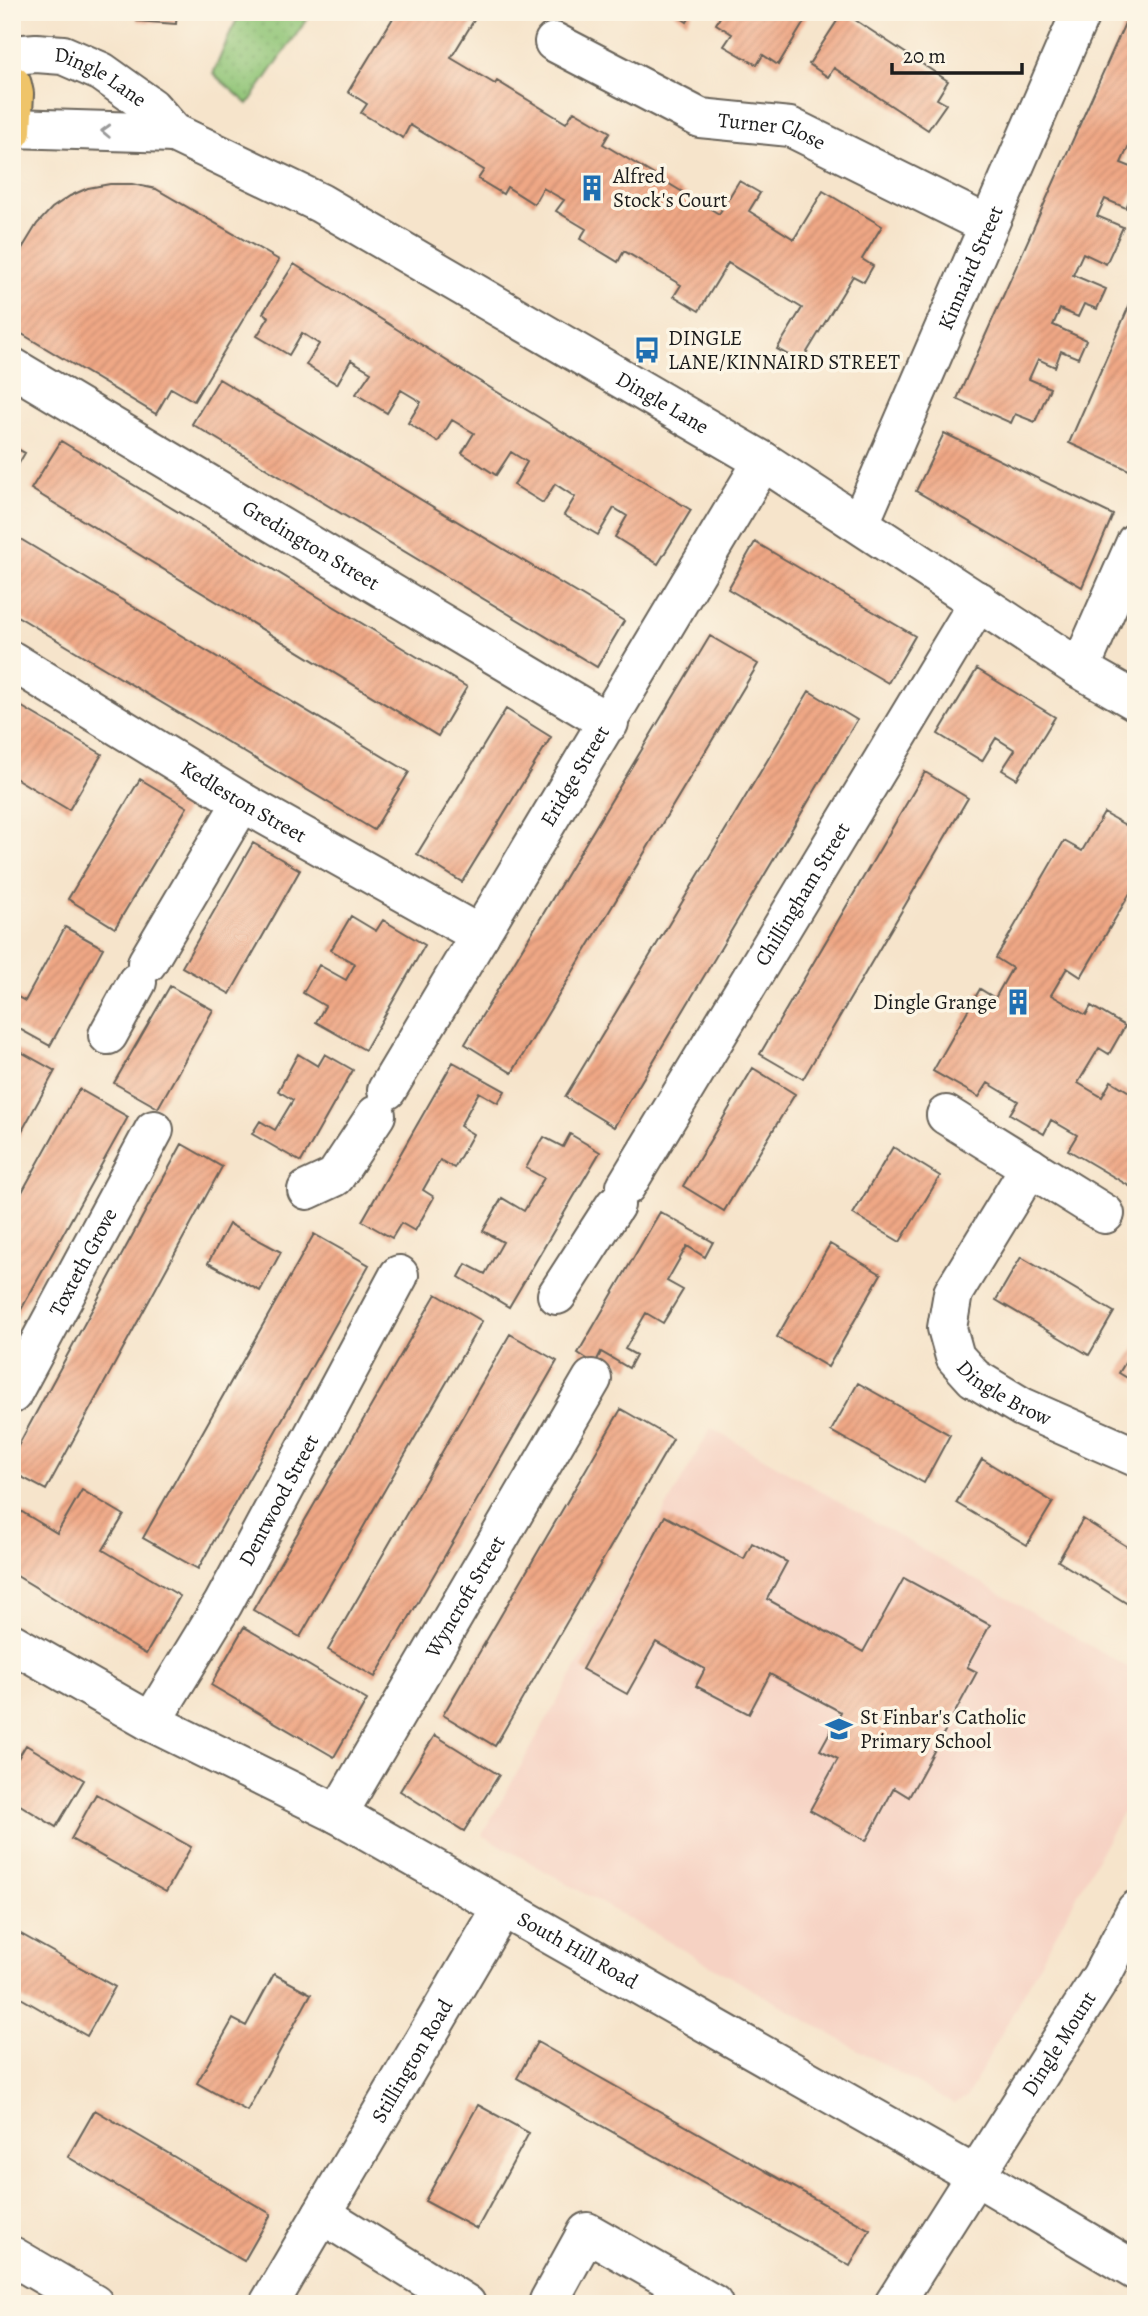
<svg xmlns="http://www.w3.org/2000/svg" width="1148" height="2316" font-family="Alegreya,serif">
	<defs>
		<pattern id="garden-dots" width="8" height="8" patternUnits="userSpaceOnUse" patternTransform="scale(1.75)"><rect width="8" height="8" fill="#8fc476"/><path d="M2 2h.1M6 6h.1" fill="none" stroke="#7ba866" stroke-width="1.8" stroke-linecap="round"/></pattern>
		<pattern id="building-hatch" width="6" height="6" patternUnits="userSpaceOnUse" patternTransform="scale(1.75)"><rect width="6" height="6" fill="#efa785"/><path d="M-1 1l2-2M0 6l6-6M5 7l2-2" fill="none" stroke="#cc8f72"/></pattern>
	</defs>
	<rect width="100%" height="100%" fill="#fcf5e5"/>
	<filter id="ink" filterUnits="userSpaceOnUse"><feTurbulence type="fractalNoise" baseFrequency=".0143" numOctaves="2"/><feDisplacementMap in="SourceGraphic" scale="14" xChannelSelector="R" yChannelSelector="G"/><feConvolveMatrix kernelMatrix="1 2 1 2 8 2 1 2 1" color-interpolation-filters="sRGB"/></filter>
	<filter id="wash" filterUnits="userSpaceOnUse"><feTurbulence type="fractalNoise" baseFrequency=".00686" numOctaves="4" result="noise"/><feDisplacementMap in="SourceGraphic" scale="28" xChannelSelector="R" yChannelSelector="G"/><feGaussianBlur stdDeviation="1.57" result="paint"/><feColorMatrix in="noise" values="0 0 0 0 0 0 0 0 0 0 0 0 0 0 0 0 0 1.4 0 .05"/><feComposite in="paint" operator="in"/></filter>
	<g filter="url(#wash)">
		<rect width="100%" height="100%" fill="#f6e4cb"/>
		<path fill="#f6d2c3" d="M711,1428L1136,1672V1787L967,2097L953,2104L482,1835Z"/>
		<path fill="url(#garden-dots)" stroke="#567049" stroke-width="2" d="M241,12H312L248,104L213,74L231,31Z"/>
		<g id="blocks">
			<path fill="url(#building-hatch)" d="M138,12H177L176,24L137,21Z
				M383,12H479L451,58L495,84L497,81L566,123L574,111L610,132L603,144L719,214L739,181L760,193L749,211L794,239L823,191L882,226L862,259L873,266L864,282L853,276L801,362L777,349L802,308L728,263L699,311L674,296L681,285L624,251L618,262L580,239L586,229L556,211L564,200L543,188L534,204L507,187L503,194L478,179L484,170L410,125L403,138L361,113L367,104L348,92L393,18Z
				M672,12H693L687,22Z
				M723,12H807L809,14L778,65L763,55L757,65L724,46L732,34L716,24Z
				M843,12L948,81L937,99L946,104L928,130L834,68L828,77L809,64Z
				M1130,12H1136V146L1130,143L1121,163L1136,169V185L1126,208L1105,199L1097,216L1123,227L1106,264L1083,253L1073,275L1106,289L1097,309L1084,304L1078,317L1060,309L1053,325L1086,340L1078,358L1061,351L1055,367L1038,359L1029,379L1050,388L1035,422L1015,414L1011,423L957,399Z
				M110,184H132L156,189L279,260L194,401L171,388L156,414L12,328V265L37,224L52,208L70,196L88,188Z
				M294,264L466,373L691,510L658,564L615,537L627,516L614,508L598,535L564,515L575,497L555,484L543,503L514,485L527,462L511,452L496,475L462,453L474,433L452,420L438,442L408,423L421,402L401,390L387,413L356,394L371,372L351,360L337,384L306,365L319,344L302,333L289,355L257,336L269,317L263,313Z
				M1136,290V460L1131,471L1069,443Z
				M219,379L624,621L597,667L192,424Z
				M944,433L1113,515L1082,587L916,491Z
				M61,441L467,687L438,736L31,489Z
				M12,446L25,453L12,475Z
				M12,534L409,772L374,830L12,613Z
				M755,542L915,636L888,683L728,589Z
				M710,636L758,664L512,1073L465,1044Z
				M977,669L1055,717L1017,779L1002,770L1015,750L996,738L982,761L938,734Z
				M809,691L857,720L614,1127L565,1097Z
				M12,701L102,754L69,810L12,776Z
				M506,709L551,737L462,882L417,854Z
				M925,772L968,798L803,1079L760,1054Z
				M140,779L187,807L115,928L68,899Z
				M1104,813L1136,831V850L1133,855L1136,856V883L1081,977L1067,968L1051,995L1086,1015L1091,1006L1125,1026L1109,1054L1099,1048L1078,1083L1102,1097L1111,1081L1136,1096V1190L1068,1150L1077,1135L1051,1120L1044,1134L1010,1114L1018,1101L988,1083L979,1097L933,1071L980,989L995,998L1012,968L996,958L1064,841L1082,851Z
				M253,843L300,870L230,994L182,967Z
				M351,916L376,931L383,920L425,945L365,1050L316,1022L325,1006L303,993L319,965L346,980L355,964L331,950Z
				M65,927L103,948L50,1046L12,1025V994L25,1001Z
				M170,986L213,1010L158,1108L114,1083Z
				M12,1047L55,1071L12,1149Z
				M298,1054L318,1066L325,1054L353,1070L301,1162L252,1134L260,1121L275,1130L293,1100L278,1091Z
				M453,1062L505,1091L498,1103L479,1092L460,1126L473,1134L454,1168L440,1160L423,1190L434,1197L415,1231L401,1223L392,1238L362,1221Z
				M753,1068L795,1094L724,1211L683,1186Z
				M79,1089L128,1117L12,1326V1210Z
				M570,1134L600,1152L509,1307L459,1277L466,1264L485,1274L503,1242L483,1231L502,1198L524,1211L544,1178L526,1168L533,1155L544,1137L563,1147Z
				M182,1144L222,1167L46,1490L12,1472V1457Z
				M893,1147L940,1176L900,1242L853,1214Z
				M660,1212L713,1242L705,1257L687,1246L667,1281L683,1290L663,1323L646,1313L625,1349L636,1355L629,1368L601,1352L595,1364L578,1353Z
				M229,1224L281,1252L260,1291L208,1263Z
				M314,1234L369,1265L198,1569L143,1538Z
				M830,1244L881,1274L828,1367L777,1337Z
				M1021,1257L1114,1312L1089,1355L996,1300Z
				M436,1294L482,1321L300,1637L253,1610Z
				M510,1334L557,1361L375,1677L328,1650Z
				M1136,1345V1383L1119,1373Z
				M858,1383L950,1435L924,1483L831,1431Z
				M621,1409L673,1439L495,1746L443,1715Z
				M982,1459L1053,1502L1027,1545L956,1503Z
				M82,1490L124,1515L103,1550L180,1596L146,1654L12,1573V1506L57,1533Z
				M665,1516L744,1559L752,1543L787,1562L767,1599L863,1652L904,1578L990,1625L967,1667L977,1672L909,1797L894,1788L866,1841L810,1810L838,1759L820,1750L841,1712L770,1674L749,1714L696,1686L705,1669L656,1642L627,1694L582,1669Z
				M1083,1519L1136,1552V1609L1058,1561Z
				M244,1627L367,1700L334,1757L211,1685Z
				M435,1735L499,1775L464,1831L400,1791Z
				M26,1745L84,1780L56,1827L12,1800V1768Z
				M96,1794L191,1847L166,1892L71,1839Z
				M12,1929L115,1987L87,2036L12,1993Z
				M274,1974L311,1994L247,2111L197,2083L233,2019L246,2026Z
				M537,2042L870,2230L850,2266L517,2078Z
				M478,2105L529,2133L477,2229L425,2201Z
				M95,2110L271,2214L244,2261L68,2157Z"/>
		</g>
	</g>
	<g filter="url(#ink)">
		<use href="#blocks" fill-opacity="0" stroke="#686259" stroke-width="2"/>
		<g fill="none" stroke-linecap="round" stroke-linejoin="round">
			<g stroke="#686259" stroke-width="42">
				<g id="minor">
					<path id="s1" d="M554,42L700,118L790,127L988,225"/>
					<path id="s2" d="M12,55L36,53L63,55L102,72L151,107L174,133L320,203L763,461L1080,669L1136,701"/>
					<path d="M12,128L174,133"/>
					<path id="s3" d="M12,367L609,723"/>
					<path id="s4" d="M860,523L1081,12"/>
					<path id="s5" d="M12,661L242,802L480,935"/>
					<path d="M1080,669L1136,542"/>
					<path d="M147,963L242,802"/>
					<path d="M108,1035L137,982"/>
					<path id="s6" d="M387,1090L763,461"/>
					<path d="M946,1115L1105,1214"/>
					<path id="s7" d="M1030,1167L953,1293L947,1328L955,1357L974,1378L1022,1407L1136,1457"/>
					<path id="s8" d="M626,1186L979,601"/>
					<path d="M307,1190L335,1177L376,1115"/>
					<path d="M557,1295L615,1205"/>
					<path id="s9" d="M12,1394L154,1130"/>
					<path id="s10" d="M12,1643L151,1722L338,1814L976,2176L1136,2271"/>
					<path id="s11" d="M151,1722L223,1604L399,1275"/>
					<path id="s12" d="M338,1814L592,1379"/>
					<path d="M322,2214L466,2304"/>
					<path d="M12,2256L94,2304"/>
					<path d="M549,2301L587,2232L713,2304"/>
					<path id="s13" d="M269,2304L502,1908"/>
					<path id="s14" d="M894,2304L1101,1977L1136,1910"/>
				</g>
			</g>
			<g stroke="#686259" stroke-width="42">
				<path id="highway" d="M12,85L14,94L12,131"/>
			</g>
			<use href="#minor" stroke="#fff" stroke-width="38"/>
			<use href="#highway" stroke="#efc469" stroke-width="38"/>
		</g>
		<defs><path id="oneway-chevron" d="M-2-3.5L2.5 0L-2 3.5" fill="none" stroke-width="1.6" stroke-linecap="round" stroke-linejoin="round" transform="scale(1.75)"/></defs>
		<use stroke="#999" href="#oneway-chevron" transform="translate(106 131) rotate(-178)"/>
	</g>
	<defs>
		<g id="building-bare" transform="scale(2.1)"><path d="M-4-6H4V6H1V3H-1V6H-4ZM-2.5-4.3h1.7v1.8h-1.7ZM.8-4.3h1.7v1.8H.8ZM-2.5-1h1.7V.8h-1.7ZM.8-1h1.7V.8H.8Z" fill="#1f6fb2" stroke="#fcf5e5" stroke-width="2.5" paint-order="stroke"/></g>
		<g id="bus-bare" transform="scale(2.1)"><path d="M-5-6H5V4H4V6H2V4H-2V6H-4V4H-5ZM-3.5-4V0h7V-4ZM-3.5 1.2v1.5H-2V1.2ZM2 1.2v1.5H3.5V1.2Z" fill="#1f6fb2" stroke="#fcf5e5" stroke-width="2.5" paint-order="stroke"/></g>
		<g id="school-bare" transform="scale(2.1)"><path d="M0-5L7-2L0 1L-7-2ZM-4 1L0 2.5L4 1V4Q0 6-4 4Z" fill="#1f6fb2" stroke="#fcf5e5" stroke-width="2.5" paint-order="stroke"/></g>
	</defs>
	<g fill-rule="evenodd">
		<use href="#building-bare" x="592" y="188"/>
		<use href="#bus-bare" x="647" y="350"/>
		<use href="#building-bare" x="1018" y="1002"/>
		<use href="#school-bare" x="839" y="1729"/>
	</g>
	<g text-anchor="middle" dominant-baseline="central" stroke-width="7" stroke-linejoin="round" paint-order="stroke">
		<g font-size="21" fill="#1c1c1c" stroke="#fcf5e5">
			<text stroke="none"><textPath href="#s2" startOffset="94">Dingle Lane</textPath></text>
			<text stroke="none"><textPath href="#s1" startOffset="238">Turner Close</textPath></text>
			<text stroke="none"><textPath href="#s4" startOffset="278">Kinnaird Street</textPath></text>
			<text stroke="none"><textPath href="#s2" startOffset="747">Dingle Lane</textPath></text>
			<text stroke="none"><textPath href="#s3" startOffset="348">Gredington Street</textPath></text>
			<text stroke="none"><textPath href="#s6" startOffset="366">Eridge Street</textPath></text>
			<text stroke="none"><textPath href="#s5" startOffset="271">Kedleston Street</textPath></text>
			<text stroke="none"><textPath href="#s8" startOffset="341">Chillingham Street</textPath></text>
			<text stroke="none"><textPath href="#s9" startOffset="150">Toxteth Grove</textPath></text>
			<text stroke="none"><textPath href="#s7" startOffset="275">Dingle Brow</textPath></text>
			<text stroke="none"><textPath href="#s11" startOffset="256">Dentwood Street</textPath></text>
			<text stroke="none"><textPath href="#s12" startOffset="252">Wyncroft Street</textPath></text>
			<text stroke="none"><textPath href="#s10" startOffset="644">South Hill Road</textPath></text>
			<text stroke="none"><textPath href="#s14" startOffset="308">Dingle Mount</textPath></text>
			<text stroke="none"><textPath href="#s13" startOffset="282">Stillington Road</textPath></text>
		</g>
		<g font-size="21" fill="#1c1c1c" stroke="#fcf5e5" text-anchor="start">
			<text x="613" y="176">Alfred<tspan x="613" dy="24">Stock's Court</tspan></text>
			<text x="668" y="338">DINGLE<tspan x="668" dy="24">LANE/KINNAIRD STREET</tspan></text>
			<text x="997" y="1002" text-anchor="end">Dingle Grange</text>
			<text x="860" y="1717">St Finbar's Catholic<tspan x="860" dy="24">Primary School</tspan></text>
		</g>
	</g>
	<rect width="1148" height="2316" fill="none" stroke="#fcf5e5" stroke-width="42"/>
	<path d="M892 63v10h130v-10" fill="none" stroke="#1c1c1c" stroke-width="3.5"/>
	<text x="903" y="63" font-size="21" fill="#1c1c1c" stroke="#fcf5e5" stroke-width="5" paint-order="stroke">20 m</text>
</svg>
